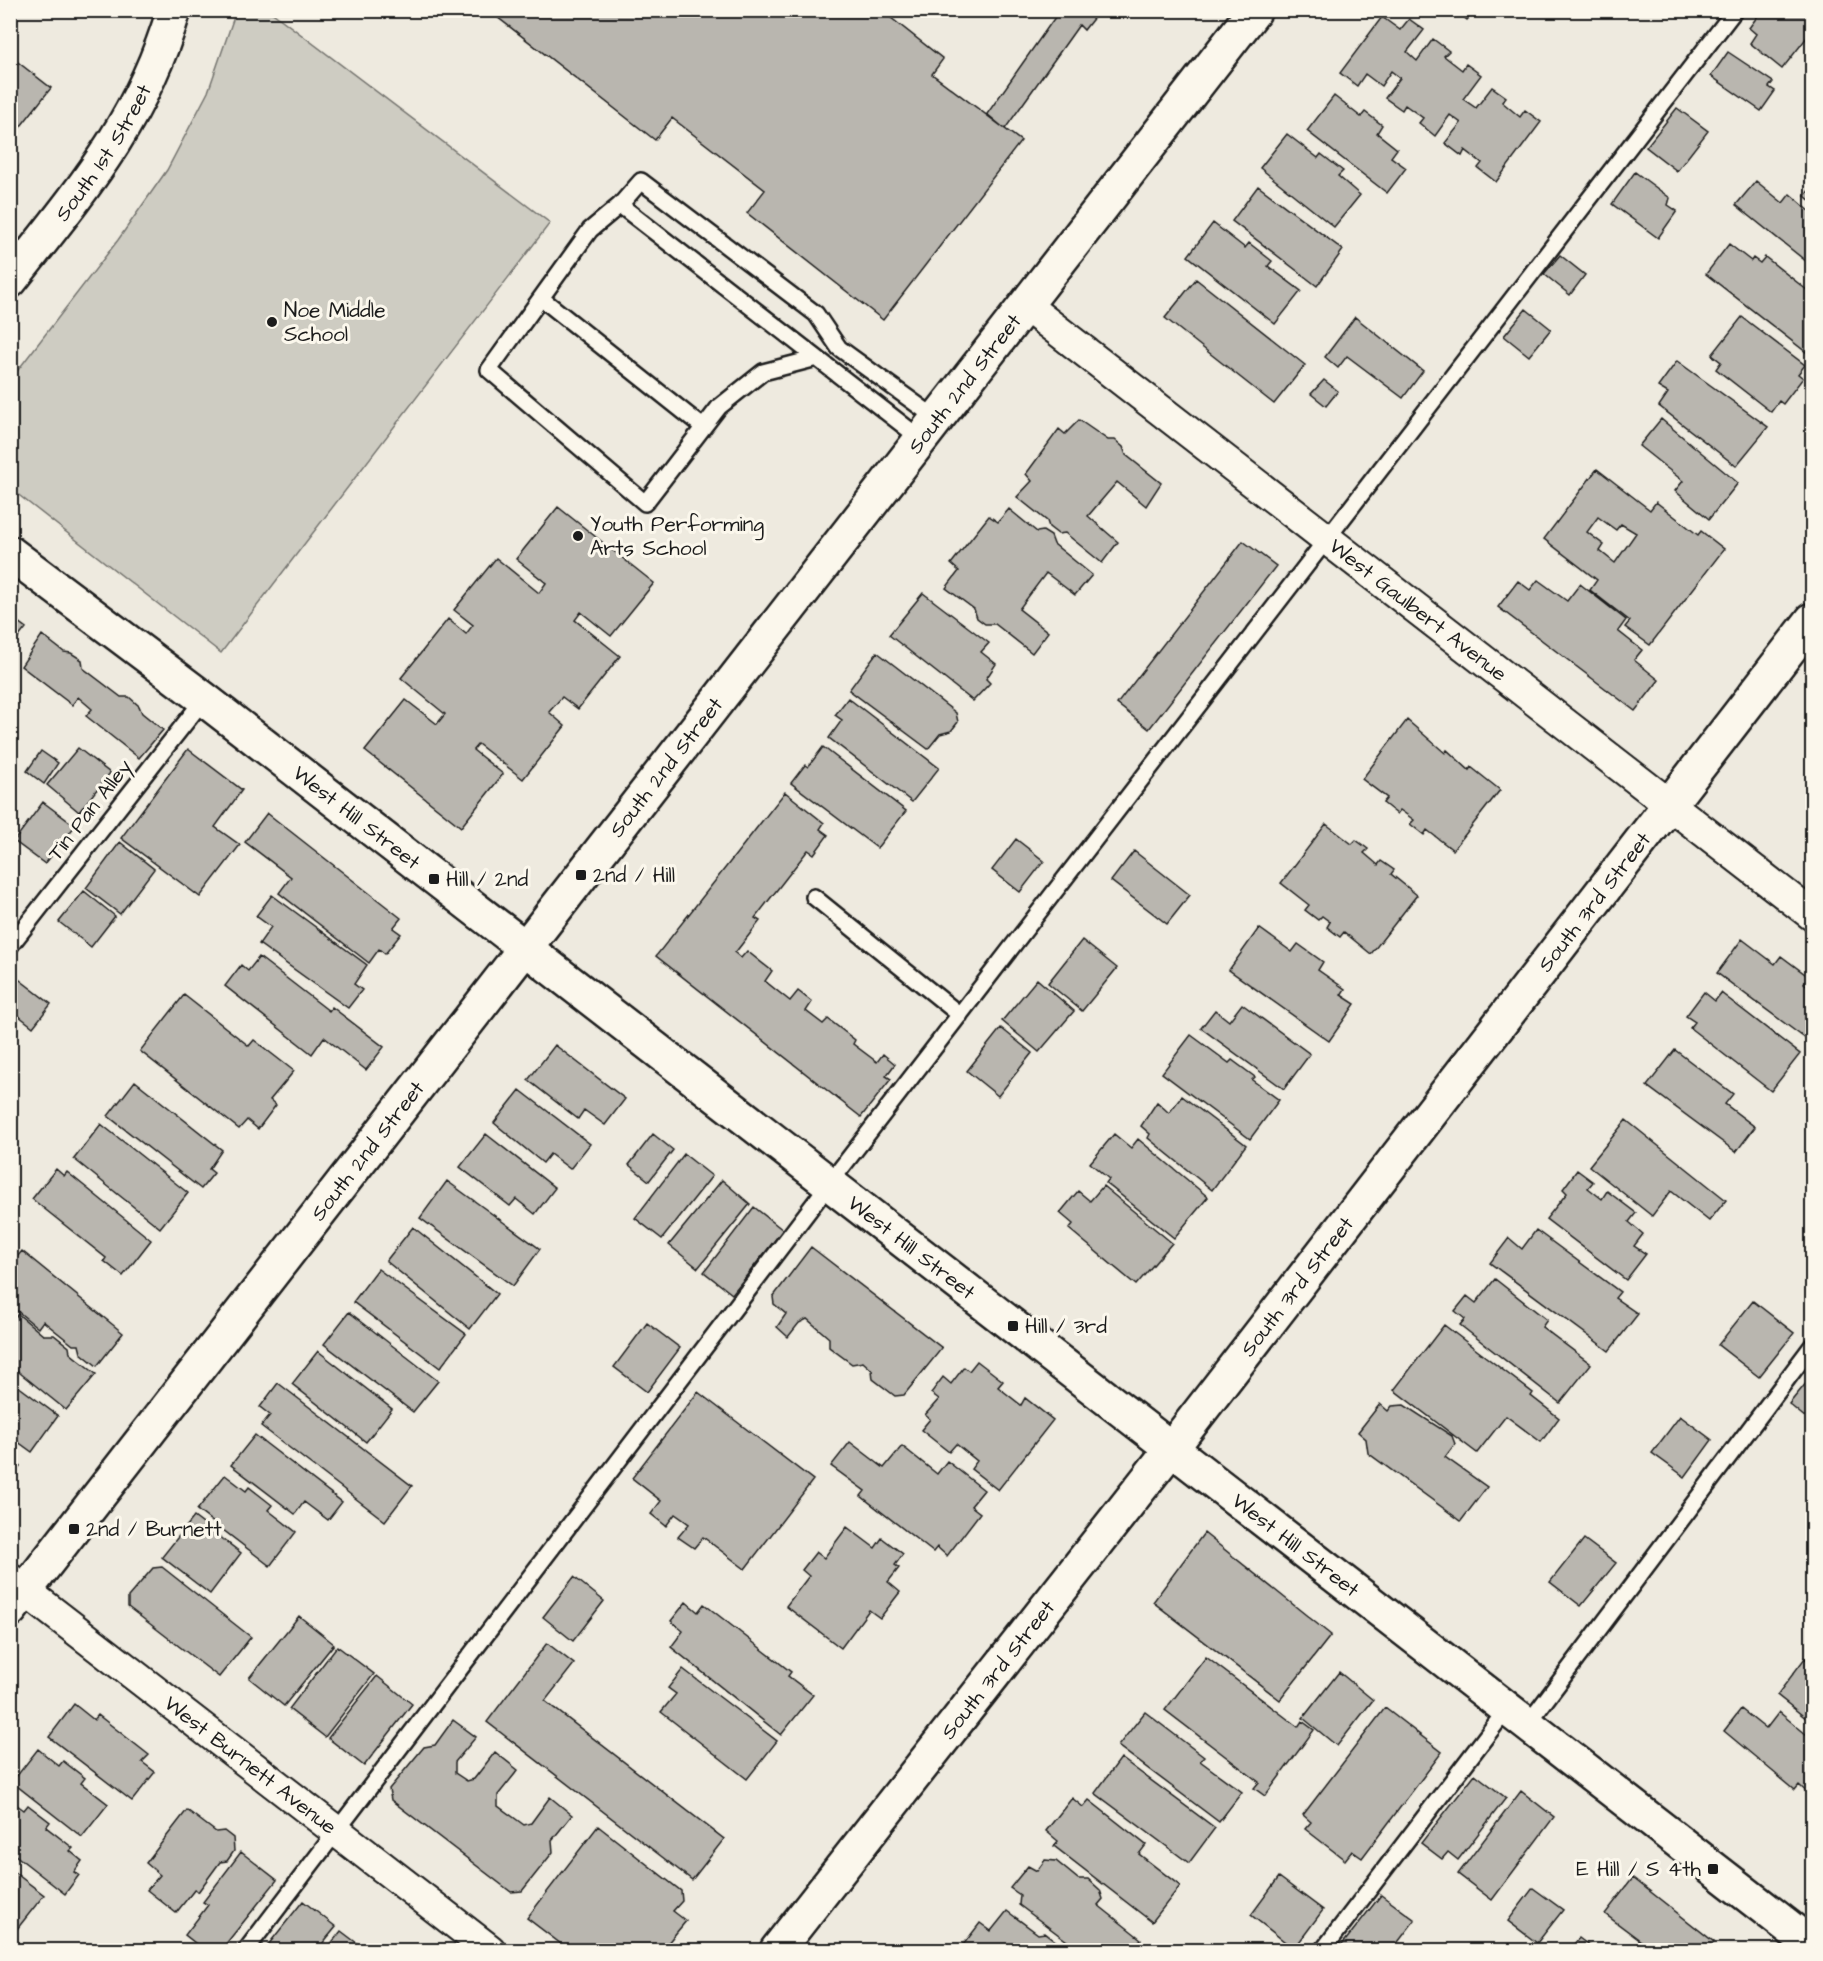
<svg xmlns="http://www.w3.org/2000/svg" width="1823" height="1961" font-family="'Architects Daughter',sans-serif">
	<rect width="100%" height="100%" fill="#eeeadf"/>
	<filter id="ink" filterUnits="userSpaceOnUse"><feTurbulence type="fractalNoise" baseFrequency=".0167" numOctaves="2"/><feDisplacementMap in="SourceGraphic" scale="12" xChannelSelector="R" yChannelSelector="G"/><feConvolveMatrix kernelMatrix="1 2 1 2 8 2 1 2 1" color-interpolation-filters="sRGB"/></filter>
	<g filter="url(#ink)">
		<path fill="#ceccc2" stroke="#75746f" stroke-width="1.5" d="M236,11H270L550,223L221,653L11,489V379L118,240L167,170L208,92Z"/>
		<path fill="#b9b6af" stroke="#1c1c1c" stroke-width="1.5" fill-rule="evenodd" d="M494,10H830L833,13L835,10H881L943,59L932,74L1021,141L883,320L747,213L765,190L672,118L655,140L492,13Z
			M1060,10L1099,11L1084,30L1079,25L1005,129L987,114Z
			M1455,10H1475L1467,20Z
			M1812,10V31L1782,69L1750,43L1756,34L1749,28L1757,17L1750,10Z
			M1382,17L1400,30L1409,19L1424,30L1407,52L1417,61L1433,39L1449,51L1444,56L1462,70L1466,64L1481,75L1463,99L1476,108L1492,87L1506,97L1502,102L1520,117L1525,110L1541,122L1496,182L1478,168L1482,163L1465,150L1462,156L1445,143L1461,123L1450,115L1435,136L1419,123L1423,118L1405,105L1402,110L1385,98L1400,78L1391,71L1381,86L1365,74L1357,86L1340,73Z
			M1728,52L1773,82L1769,87L1775,91L1761,111L1711,76Z
			M10,56L51,88L10,140Z
			M1334,96L1361,117L1365,112L1382,125L1377,133L1397,149L1391,157L1406,168L1387,193L1307,131Z
			M1677,108L1708,131L1677,171L1646,147Z
			M1287,134L1318,158L1321,154L1343,171L1338,176L1360,195L1334,227L1260,168Z
			M1812,157V171L1806,166Z
			M1635,172L1670,198L1668,205L1677,211L1658,238L1612,204Z
			M1756,181L1783,203L1790,194L1812,213V266L1736,205Z
			M1258,186L1343,250L1317,286L1232,221Z
			M1812,186V202L1805,196Z
			M1213,223L1245,248L1249,243L1272,261L1268,266L1301,291L1275,324L1188,256Z
			M1729,244L1751,261L1753,258L1760,263L1765,257L1812,294L1811,356L1706,274Z
			M1560,255L1585,275L1570,295L1544,274Z
			M1196,279L1305,365L1274,404L1165,318Z
			M1526,309L1551,329L1529,356L1504,336Z
			M1355,317L1423,371L1403,398L1347,356L1338,368L1325,357Z
			M1742,317L1805,365L1798,374L1803,378L1783,404L1779,401L1771,412L1716,369L1721,362L1712,355Z
			M1677,361L1768,427L1736,466L1659,406L1668,393L1658,387Z
			M1324,380L1338,391L1326,406L1311,394Z
			M1661,419L1738,483L1709,519L1675,491L1683,481L1639,446Z
			M1079,420L1108,440H1115L1123,447L1126,455L1161,483L1146,506L1117,482L1088,516L1118,542L1102,563L1065,533L1058,534L1049,527L1047,521L1017,497L1032,481L1026,474L1059,429L1065,434Z
			M1597,469L1650,510L1656,502L1698,535L1701,531L1724,549L1650,645L1625,627L1630,621L1590,590L1597,580L1544,539ZM1598,517L1616,530L1621,524L1636,533L1615,563L1600,551L1604,545L1587,532Z
			M558,507L654,583L611,636L581,612L575,620L620,656L578,709L562,697L549,712L565,726L523,779L478,744L473,750L503,774L461,827L365,751L406,700L437,724L445,714L401,678L448,619L466,634L473,625L454,610L496,558L539,593L546,583L516,559Z
			M1009,509L1037,532L1043,531L1051,536L1054,544L1092,575L1075,595L1046,573L1019,609L1048,632L1032,653L995,624H985L977,618L974,609L946,588L959,571L951,564L989,516L998,522Z
			M1243,541L1276,566L1149,729L1117,704Z
			M1538,580L1567,601L1580,584L1626,620L1618,631L1642,650L1634,660L1659,680L1635,711L1498,607L1518,581L1530,590Z
			M923,593L989,643L981,652L996,664L986,679L990,683L973,701L889,635Z
			M10,616L26,628L10,648Z
			M42,635L64,652L71,653L82,660L83,668L121,697H129L139,706L142,713L163,730L139,758L86,716L92,709L78,697L72,705L21,666Z
			M877,652L956,713L958,722L951,731L940,734L928,749L849,690Z
			M848,698L939,768L912,802L829,738L842,720L835,715Z
			M1407,720L1445,753L1447,750L1469,770L1471,767L1500,790L1453,850L1427,830L1424,835L1410,824L1414,820L1400,810L1397,814L1383,803L1387,798L1362,779Z
			M823,747L906,811L877,848L791,783L805,765L808,767Z
			M78,748L110,773L79,812L47,785Z
			M188,749L242,790L215,827L240,845L200,897L121,838Z
			M41,751L58,763L44,784L27,771Z
			M785,792L824,823L820,829L828,835L814,854L808,850L755,918L760,921L735,953L741,958L747,951L772,971L765,981L790,1001L798,991L812,1002L806,1011L823,1024L828,1019L855,1040L853,1044L877,1062L883,1054L895,1064L886,1076L891,1079L861,1117L656,956Z
			M43,802L75,826L45,864L14,841Z
			M267,813L401,918L393,928L401,934L385,954L379,949L369,963L279,893L291,877L245,842Z
			M1326,824L1352,844L1356,840L1368,849L1364,853L1378,865L1381,861L1394,870L1391,874L1417,895L1371,954L1344,932L1340,937L1327,927L1330,922L1322,916L1318,920L1305,910L1309,905L1281,883Z
			M1016,839L1044,861L1020,892L992,870Z
			M120,842L154,869L120,914L86,888Z
			M1134,851L1190,895L1167,924L1111,881Z
			M84,891L115,916L91,947L59,922Z
			M272,895L367,965L354,984L362,990L348,1008L259,944L271,927L256,916Z
			M1259,928L1292,952L1298,944L1323,962L1318,970L1345,989L1341,995L1355,1004L1329,1041L1229,970Z
			M1742,939L1775,964L1781,956L1809,977L1804,983L1812,990V1039L1810,1042L1717,973Z
			M1082,940L1117,968L1082,1011L1048,983Z
			M259,957L329,1011L332,1007L384,1047L366,1070L324,1037L312,1054L225,986L241,965L248,971Z
			M16,977L51,1004L33,1027L10,1009V985Z
			M1037,979L1074,1011L1039,1052L1002,1021Z
			M1704,992L1715,1001L1721,993L1800,1054L1771,1091L1690,1028L1695,1022L1686,1016Z
			M184,995L249,1046L254,1040L294,1071L270,1100L276,1105L258,1129L247,1120L239,1129L140,1051Z
			M1242,1004L1310,1054L1284,1089L1201,1028L1215,1010L1229,1021Z
			M1001,1028L1032,1053L998,1096L967,1071Z
			M1191,1035L1229,1063L1232,1060L1255,1077L1252,1080L1279,1100L1250,1139L1162,1073Z
			M555,1045L625,1099L605,1125L584,1110L578,1119L528,1080Z
			M1675,1050L1733,1094L1725,1104L1755,1127L1736,1152L1647,1086Z
			M135,1081L222,1150L209,1169L214,1173L201,1189L108,1116Z
			M520,1090L590,1144L570,1169L550,1154L543,1163L494,1123Z
			M1182,1096L1246,1145L1212,1190L1148,1138L1150,1134L1141,1126L1157,1102L1169,1113Z
			M1626,1120L1726,1200L1709,1221L1671,1191L1652,1216L1589,1166Z
			M101,1124L188,1193L160,1228L74,1159Z
			M486,1134L555,1188L535,1214L516,1199L510,1206L460,1167Z
			M653,1134L673,1150L649,1181L629,1165Z
			M1114,1134L1131,1148L1138,1139L1208,1197L1174,1238L1106,1183L1109,1179L1090,1163Z
			M684,1154L712,1176L662,1239L635,1218Z
			M56,1169L64,1176L67,1172L151,1240L123,1276L104,1261L106,1258L32,1199Z
			M1577,1170L1593,1182L1588,1188L1602,1199L1607,1191L1636,1213L1629,1222L1643,1234L1634,1246L1646,1254L1626,1280L1546,1219L1567,1193L1563,1189Z
			M722,1180L750,1204L698,1268L669,1245Z
			M447,1181L540,1249L513,1286L420,1218Z
			M1103,1186L1172,1243L1136,1285L1069,1229L1073,1224L1060,1213L1078,1191L1090,1201Z
			M754,1207L783,1230L732,1294L704,1272Z
			M413,1227L497,1294L470,1329L386,1261Z
			M1536,1230L1620,1292L1615,1298L1638,1314L1609,1351L1490,1263L1509,1238L1522,1249Z
			M811,1247L942,1348L904,1395L895,1396L873,1379L872,1370L863,1362L852,1364L829,1347V1338L807,1319L799,1323L788,1337L777,1327L786,1314L774,1304L773,1297Z
			M22,1251L123,1333L97,1366L81,1353L79,1345H73L43,1321L38,1328L10,1305V1265Z
			M378,1269L466,1334L440,1368L353,1302Z
			M1495,1279L1547,1320L1542,1327L1591,1364L1560,1403L1460,1325L1465,1319L1455,1311L1467,1296L1476,1303Z
			M1753,1301L1794,1333L1759,1377L1718,1345Z
			M349,1312L438,1381L413,1412L324,1344Z
			M18,1314L43,1335H54L69,1347L70,1353L96,1374L66,1410L10,1365V1322Z
			M647,1323L680,1348L647,1392L614,1367Z
			M1444,1325L1533,1393L1531,1396L1559,1418L1541,1442L1506,1416L1477,1453L1394,1390Z
			M318,1351L392,1409L366,1442L292,1384Z
			M977,1361L1003,1381L998,1387L1021,1405L1025,1398L1053,1420L998,1490L971,1469L977,1461L956,1444L949,1452L921,1430L930,1419L925,1415L939,1399L931,1393L943,1377L951,1384L964,1367L969,1371Z
			M1812,1376V1423L1789,1404Z
			M10,1380L58,1416L32,1452L10,1436Z
			M278,1383L412,1486L385,1521L261,1426L270,1415L260,1407Z
			M698,1392L813,1480L745,1569L703,1537L694,1548L678,1537L689,1524L675,1514L666,1526L651,1514L661,1501L632,1478Z
			M1380,1404L1388,1411L1392,1406L1404,1405L1452,1436L1455,1444L1445,1457L1487,1487L1461,1521L1368,1453L1366,1439L1358,1432Z
			M1680,1416L1712,1440L1685,1477L1652,1453Z
			M255,1435L342,1502L328,1520L304,1502L295,1514L231,1465Z
			M850,1442L884,1468L902,1446L937,1474L947,1461L984,1490L971,1506L980,1513L947,1556L937,1547L933,1552L861,1496L865,1491L831,1466Z
			M10,1459L20,1466L10,1478Z
			M225,1475L246,1491L249,1487L272,1505L268,1510L296,1532L270,1566L197,1510Z
			M194,1517L241,1553L210,1594L162,1557Z
			M847,1527L875,1548L882,1538L903,1554L895,1565L899,1568L888,1582L900,1592L880,1618L869,1610L841,1648L786,1606L809,1576L802,1570L816,1552L824,1558Z
			M1204,1533L1331,1635L1280,1700L1153,1602Z
			M1584,1539L1616,1563L1581,1606L1550,1582Z
			M162,1567L251,1637L219,1677L128,1607V1597L153,1568Z
			M574,1577L604,1601L573,1641L543,1617Z
			M686,1602L698,1612L704,1604L791,1672L788,1676L813,1695L781,1735L671,1647L683,1631L671,1621Z
			M299,1616L334,1644L284,1706L249,1678Z
			M547,1643L574,1664L545,1701L724,1839L692,1880L487,1722Z
			M337,1646L374,1674L325,1737L289,1709Z
			M1206,1657L1298,1727L1302,1721L1314,1730L1265,1796L1254,1788L1259,1782L1165,1710Z
			M1805,1658L1812,1664V1723L1777,1695Z
			M683,1669L777,1741L747,1779L661,1712L676,1694L668,1688Z
			M1339,1672L1373,1700L1337,1746L1303,1718Z
			M377,1676L412,1704L364,1766L328,1738Z
			M74,1704L94,1720L98,1715L149,1755L142,1762L155,1772L132,1801L49,1737Z
			M1385,1708L1442,1752L1362,1858L1352,1851L1345,1860L1305,1829L1311,1822L1303,1815Z
			M1741,1709L1766,1729L1779,1712L1812,1739V1797L1799,1785L1795,1790L1724,1731Z
			M1145,1712L1204,1757L1200,1761L1242,1792L1219,1822L1118,1746Z
			M453,1720L476,1737L455,1762V1773L467,1781L474,1779L495,1752L518,1770L498,1795V1806L524,1825L531,1823L550,1797L572,1815L552,1840L553,1852L522,1891L511,1892L391,1800L389,1789L424,1747L435,1745Z
			M38,1749L59,1766L63,1761L85,1778L81,1783L108,1804L82,1837L12,1782Z
			M1121,1758L1215,1828L1189,1863L1095,1793Z
			M1475,1774L1506,1798L1458,1860L1448,1852L1442,1859L1421,1843Z
			M1521,1791L1554,1817L1492,1900L1458,1874Z
			M1072,1798L1083,1807L1089,1800L1146,1845L1139,1854L1180,1886L1152,1922L1054,1846L1058,1841L1046,1831Z
			M10,1800L24,1810L28,1805L50,1822L46,1827L73,1848L70,1851L82,1861L74,1872L79,1875L65,1894L10,1851Z
			M187,1810L216,1832L224,1831L233,1838L234,1851L227,1861L220,1862L198,1892L195,1889L176,1913L147,1890L160,1875L146,1863Z
			M598,1826L681,1891L682,1901L673,1911L686,1921L662,1950H569L527,1918Z
			M241,1852L277,1880L221,1950H204L185,1935L208,1905L203,1902Z
			M1045,1860L1056,1861L1078,1879H1088L1100,1890L1103,1899L1098,1905L1141,1939L1132,1950H1079L1019,1905L1020,1895L1010,1888L1028,1866L1037,1871Z
			M10,1869L44,1895L17,1929L10,1924Z
			M1279,1877L1323,1910L1294,1949L1251,1915Z
			M1633,1878L1714,1942L1708,1950H1653L1605,1914Z
			M1533,1888L1563,1910L1537,1943L1508,1921Z
			M1381,1895L1415,1920L1392,1950H1338Z
			M303,1901L336,1927L317,1950H264Z
			M1007,1911L1038,1934L1045,1933L1058,1943L1059,1950H970L963,1945L980,1923L991,1931Z
			M341,1931L366,1950H326Z
			M1579,1938L1595,1950H1569Z"/>
		<g fill="none" stroke-linecap="round" stroke-linejoin="round">
			<g stroke="#1c1c1c" stroke-width="20">
				<path id="service" d="M620,205L921,439
					M541,298L703,427
					M817,358L763,372L719,407L645,503L489,370L590,230L620,205L641,181L816,314L839,348L937,419
					M814,897L960,1015
					M10,946L204,699
					M1527,1725L1812,1346
					M246,1950L829,1184L1735,10
					M1323,1950L1507,1709"/>
			</g>
			<g stroke="#1c1c1c" stroke-width="34">
				<g id="minor">
					<path id="s1" d="M1026,306L1812,915"/>
					<path id="s2" d="M10,1579L490,1950"/>
				</g>
			</g>
			<g stroke="#1c1c1c" stroke-width="38">
				<g id="tertiary">
					<path id="s3" d="M10,281C81,191 141,122 174,10"/>
					<path id="s4" d="M10,553L204,699L1812,1945"/>
				</g>
			</g>
			<g stroke="#1c1c1c" stroke-width="38">
				<path id="secondary" d="M1810,1950L1812,1947"/>
			</g>
			<g stroke="#1c1c1c" stroke-width="38">
				<g id="primary">
					<path id="s5" d="M10,1610L1255,10"/>
					<path id="s6" d="M777,1950L1171,1449L1812,620"/>
				</g>
			</g>
			<use href="#service" stroke="#fbf7ec" stroke-width="15"/>
			<use href="#minor" stroke="#fbf7ec" stroke-width="30"/>
			<use href="#tertiary" stroke="#fbf7ec" stroke-width="33"/>
			<use href="#secondary" stroke="#fbf7ec" stroke-width="33"/>
			<use href="#primary" stroke="#fbf7ec" stroke-width="33"/>
		</g>
	</g>
	<g fill="#1c1c1c" stroke="#fbf7ec" stroke-width="2">
		<circle cx="272" cy="322" r="6"/>
		<circle cx="578" cy="536" r="6"/>
		<rect x="575" y="869" width="12" height="12" rx="3"/>
		<rect x="428" y="873" width="12" height="12" rx="3"/>
		<rect x="1007" y="1320" width="12" height="12" rx="3"/>
		<rect x="68" y="1523" width="12" height="12" rx="3"/>
		<rect x="1707" y="1863" width="12" height="12" rx="3"/>
	</g>
	<g text-anchor="middle" dominant-baseline="central" stroke-width="6" stroke-linejoin="round" paint-order="stroke">
		<g font-size="21" fill="#1c1c1c" stroke="#fbf7ec">
			<text stroke="none"><textPath href="#s3" startOffset="159">South 1st Street</textPath></text>
			<text stroke="none"><textPath href="#s5" startOffset="1554">South 2nd Street</textPath></text>
			<text stroke="none"><textPath href="#s1" startOffset="496">West Gaulbert Avenue</textPath></text>
			<text stroke="none"><textPath href="#s5" startOffset="1068">South 2nd Street</textPath></text>
			<text transform="translate(90 810) rotate(-52)">Tin Pan Alley</text>
			<text stroke="none"><textPath href="#s4" startOffset="436">West Hill Street</textPath></text>
			<text stroke="none"><textPath href="#s6" startOffset="1329">South 3rd Street</textPath></text>
			<text stroke="none"><textPath href="#s5" startOffset="582">South 2nd Street</textPath></text>
			<text stroke="none"><textPath href="#s4" startOffset="1138">West Hill Street</textPath></text>
			<text stroke="none"><textPath href="#s6" startOffset="843">South 3rd Street</textPath></text>
			<text stroke="none"><textPath href="#s4" startOffset="1624">West Hill Street</textPath></text>
			<text stroke="none"><textPath href="#s6" startOffset="357">South 3rd Street</textPath></text>
			<text stroke="none"><textPath href="#s2" startOffset="304">West Burnett Avenue</textPath></text>
		</g>
		<g font-size="21" fill="#1c1c1c" stroke="#fbf7ec" text-anchor="start">
			<text x="284" y="310">Noe Middle<tspan x="284" dy="24">School</tspan></text>
			<text x="590" y="524">Youth Performing<tspan x="590" dy="24">Arts School</tspan></text>
			<text x="593" y="875">2nd / Hill</text>
			<text x="446" y="879">Hill / 2nd</text>
			<text x="1025" y="1326">Hill / 3rd</text>
			<text x="86" y="1529">2nd / Burnett</text>
			<text x="1701" y="1869" text-anchor="end">E Hill / S 4th</text>
		</g>
	</g>
	<rect width="1823" height="1961" fill="none" stroke="#fbf7ec" stroke-width="36"/>
	<rect x="18" y="18" width="1787" height="1925" fill="none" stroke="#1c1c1c" stroke-width="2" filter="url(#ink)"/>
</svg>
